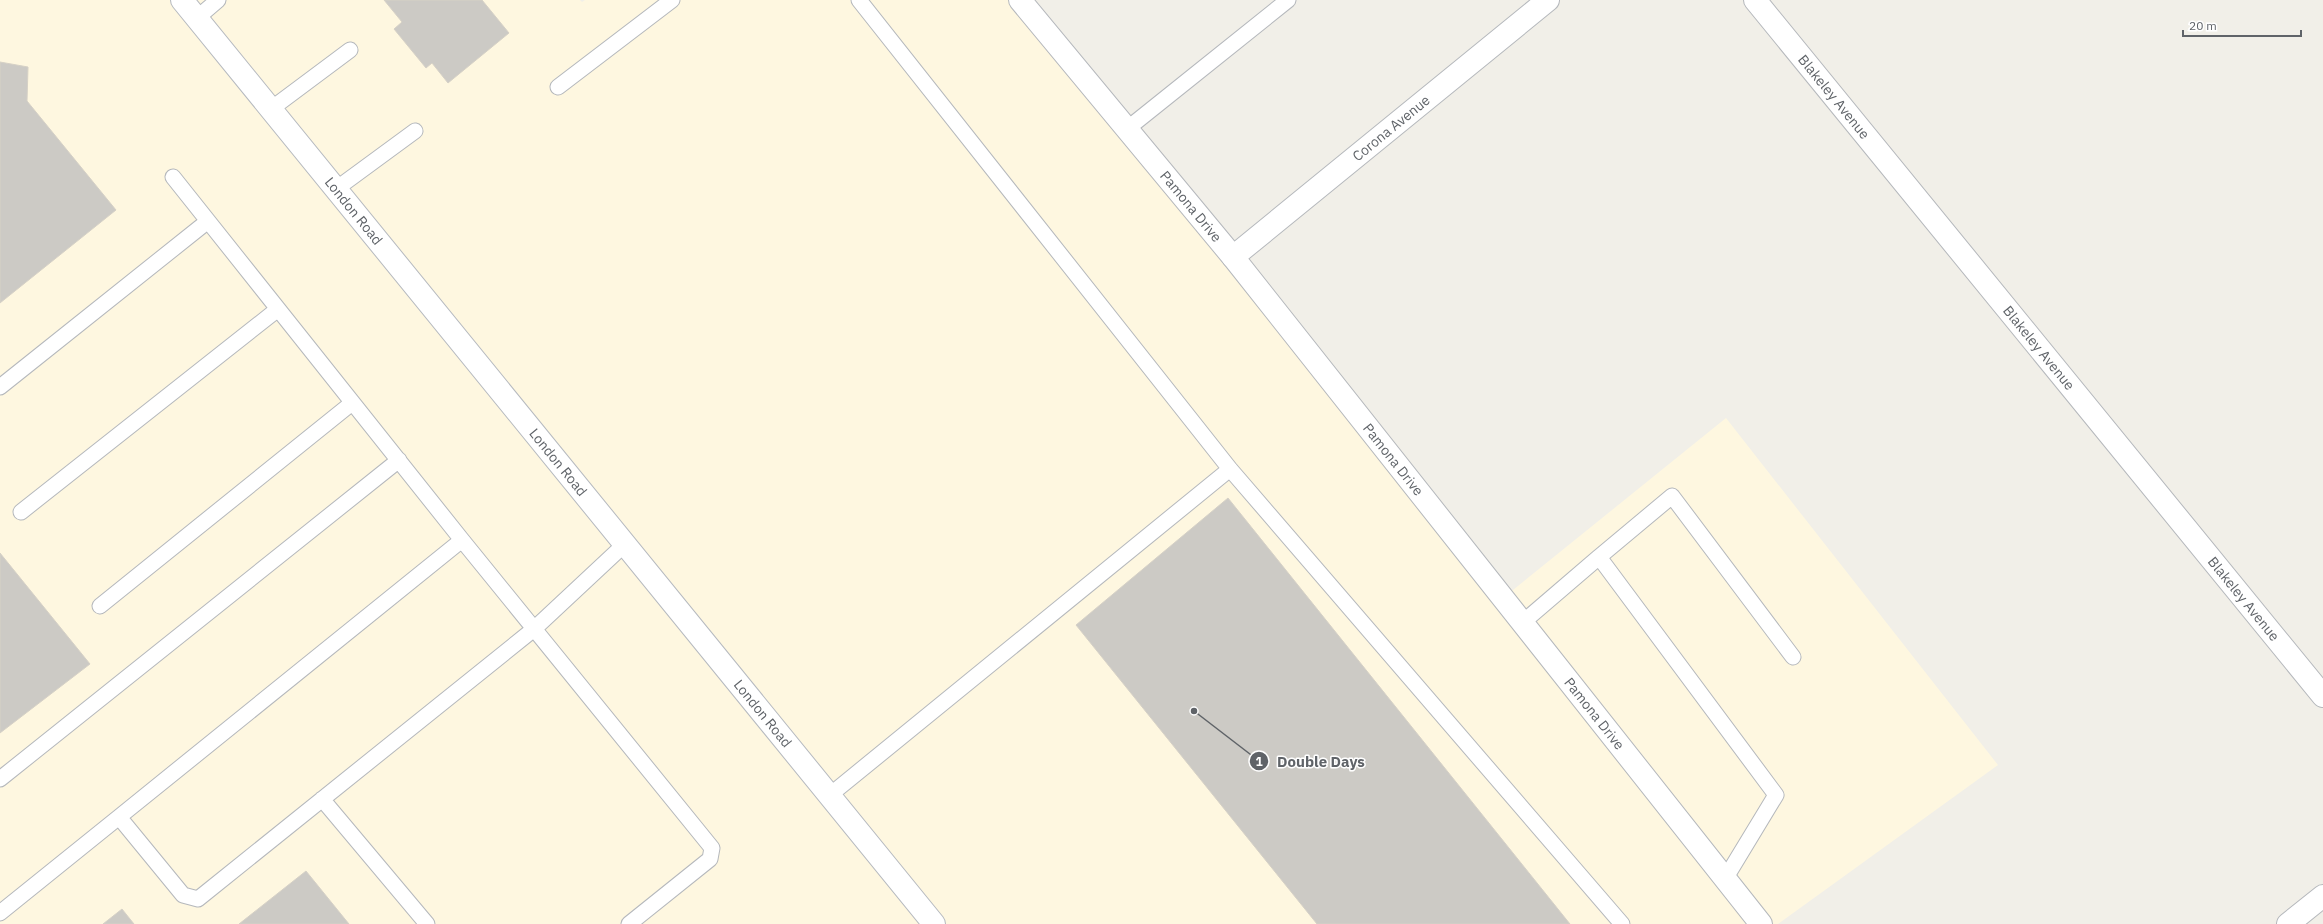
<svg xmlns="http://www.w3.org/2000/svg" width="2323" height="924" font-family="'IBM Plex Sans',sans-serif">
	<rect width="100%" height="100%" fill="#f1efe8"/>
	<path fill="#fef7e0" d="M0,0H580L582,2L585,0H1020L1503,598L1726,418L1998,765L1778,924H0Z"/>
	<path fill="#cccac5" stroke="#d6d1c6" d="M384,0H482L509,33L448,83L432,63L426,68L394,29L402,22Z
		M0,62L28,67L27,101L116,210L0,303Z
		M1228,498L1570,924H1317L1076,625Z
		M0,553L90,664L0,733Z
		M306,871L349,924H239Z
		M122,909L134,924H103Z"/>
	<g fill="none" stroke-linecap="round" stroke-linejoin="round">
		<g stroke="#b5b8bc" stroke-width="17">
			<path id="lane" d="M859,0L1230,469L1622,924
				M197,18L218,0
				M558,87L672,0
				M271,109L350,50
				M1127,129L1288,0
				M173,177L462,540L712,848L710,859L629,924
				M336,189L415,131
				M0,387L208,221
				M21,512L278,309
				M100,606L352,403
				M1522,623L1599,557
				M0,779L399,460
				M830,795L1230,469
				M322,799L427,924
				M119,817L462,540
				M1725,879L1776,795L1599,557L1672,496L1793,657
				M0,913L119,817L183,895L198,899L534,629L625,544"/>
		</g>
		<g stroke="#b5b8bc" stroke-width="24">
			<g id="street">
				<path id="s1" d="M1020,0L1233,257L1761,924"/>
				<path id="s2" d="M1755,0L2323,696"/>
				<path id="s3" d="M1233,257L1548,0"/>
				<path d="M2288,924L2323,896"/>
			</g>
		</g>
		<g stroke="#b6babf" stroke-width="24">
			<g id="secondary">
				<path id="s4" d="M182,0L934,924"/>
			</g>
		</g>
		<use href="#lane" stroke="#fff" stroke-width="15"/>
		<use href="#street" stroke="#fff" stroke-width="22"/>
		<use href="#secondary" stroke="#fff" stroke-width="22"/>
	</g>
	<g text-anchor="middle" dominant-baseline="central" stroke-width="3" stroke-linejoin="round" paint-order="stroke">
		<g font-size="14" fill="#5f6368" stroke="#fff">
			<text stroke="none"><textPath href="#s2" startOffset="125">Blakeley Avenue</textPath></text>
			<text stroke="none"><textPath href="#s3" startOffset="204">Corona Avenue</textPath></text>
			<text stroke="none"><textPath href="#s1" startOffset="268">Pamona Drive</textPath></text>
			<text stroke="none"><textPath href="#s4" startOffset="272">London Road</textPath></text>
			<text stroke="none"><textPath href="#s2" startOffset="449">Blakeley Avenue</textPath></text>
			<text stroke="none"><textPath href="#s1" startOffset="592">Pamona Drive</textPath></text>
			<text stroke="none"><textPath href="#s4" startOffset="596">London Road</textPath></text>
			<text stroke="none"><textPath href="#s2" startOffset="773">Blakeley Avenue</textPath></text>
			<text stroke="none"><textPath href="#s4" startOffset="920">London Road</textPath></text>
			<text stroke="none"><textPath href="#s1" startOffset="916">Pamona Drive</textPath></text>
		</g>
	</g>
	<path fill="none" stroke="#5f6368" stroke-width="1.5" d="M1194 711L1259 761"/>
	<g fill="#5f6368" stroke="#fff" stroke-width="1.5">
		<circle cx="1194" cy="711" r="4"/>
		<circle cx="1259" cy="761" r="10"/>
	</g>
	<g font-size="12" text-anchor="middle" font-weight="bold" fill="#fff">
		<text x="1259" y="766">1</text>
	</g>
	<g font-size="15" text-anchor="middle" font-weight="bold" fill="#5f6368" stroke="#fff" stroke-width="3" stroke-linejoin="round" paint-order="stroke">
		<text x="1321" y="767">Double Days</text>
	</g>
	<path d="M2183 30v6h118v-6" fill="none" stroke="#5f6368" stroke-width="2"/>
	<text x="2189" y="30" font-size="12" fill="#5f6368" stroke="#ffffff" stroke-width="3" paint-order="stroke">20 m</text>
</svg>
